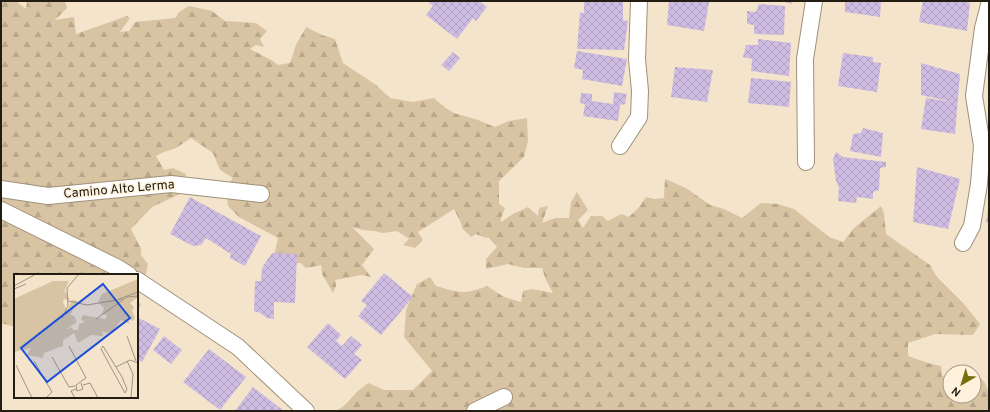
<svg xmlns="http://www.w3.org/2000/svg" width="990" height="412" font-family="Overpass,sans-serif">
	<defs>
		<pattern id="forest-firs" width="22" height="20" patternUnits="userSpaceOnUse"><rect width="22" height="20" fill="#d8c3a3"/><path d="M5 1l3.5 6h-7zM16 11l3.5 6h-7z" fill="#b9a78b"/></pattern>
		<pattern id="building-cross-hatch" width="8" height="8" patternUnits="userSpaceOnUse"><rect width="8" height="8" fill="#cfbce2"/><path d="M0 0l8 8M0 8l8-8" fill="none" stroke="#b1a1c1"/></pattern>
	</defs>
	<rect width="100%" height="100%" fill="#f4e4cb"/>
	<path fill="url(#forest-firs)" d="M1,1H16L26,9L27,1H65L67,8L55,20L74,17L76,34L127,16L130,18L120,32L129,31L135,22L175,18L179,12L189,6L212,11L225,21L256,23L267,31L260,39L264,47L256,45L250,49L273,61L278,65L290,63L296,45L306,27L322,35L335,39L343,63L376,85L390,98L413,102L434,98L444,107L454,113L478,120L495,127L509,121L527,118L528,141L524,157L499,181V204L505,208L501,218V222L513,214L528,207L538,216L539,208L548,206L542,223L555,218H569L571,202L577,192L588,210L578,220L583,228L591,216H602L608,221L621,214L629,217L640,206L646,197L654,199L664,198L665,179L686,188L710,205L724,209L742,218L761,203L778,204L794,209L829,237L843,242L854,228L881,206L884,213L886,234L930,265L937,277L964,304L980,324L973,335L935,334L908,343V356L928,363L941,366L942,377L950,373V396H974V375C990,380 989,396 989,411H335C345,407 348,401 355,394C358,390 364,387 368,383L384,390H413L432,371L404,337L406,310L417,284L430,277L436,286C461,293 463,295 487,286L504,297L521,302L523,291L532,289L553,293L546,280L542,268H524L508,264L486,269V259L497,247L488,237L486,238L476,234L471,237L462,228L461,223L454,209L418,232L423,240L415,248L403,245L409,239L397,231L383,233L374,231L362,230L352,227L374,249L362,265L371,277L362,275L335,280L336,286L333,293L322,274L321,265L306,268L301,263H282L274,256L278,238L239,217L228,206L226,186L233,178L220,170L213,153L191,138L176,148L164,152L156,156L164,170L173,168L186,174L180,194L152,207L131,229L141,249V255L148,264L146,274L137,283V275H15V327L1,323Z"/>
	<path fill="url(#building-cross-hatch)" d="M431,1H479L487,7L476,21L473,18L457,39L426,15L433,6L429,3Z
		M584,1H623V20L628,21L624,50L577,49L580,13H584Z
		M669,1L709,2L704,31L667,25Z
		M781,1H792V4Z
		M845,1H881L880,17L845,12Z
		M923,1H965L970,3L967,31L919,22Z
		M759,4L785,6L784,35L754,34V25L747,24V11L756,12Z
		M758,39L791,43L789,76L751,71L752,59L743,57L746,45H758Z
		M577,51L627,59L622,86L582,79L583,70L574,68Z
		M453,52L460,58L449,71L441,65Z
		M843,53L873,57V62L881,63L877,92L838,86Z
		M921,63L960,74L955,134L921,129L926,98L953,102L921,95Z
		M675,67L713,70L707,102L671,97Z
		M751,78L791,82L789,107L748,103Z
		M614,92L627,94L625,104L620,105L618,121L583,116L585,104L580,103L581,93L592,94V101L613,104Z
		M863,128L883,133L881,157L850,151L853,134L861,133Z
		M836,152L843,157L886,162V167L880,168L879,190L873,192V199L857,197L856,203L838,201L839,187L836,181L833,159Z
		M917,167L960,179L948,229L913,222Z
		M190,197L261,236L245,266L230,258L231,254L206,238L201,245L193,246L170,234Z
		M988,209H989V222H986Z
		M272,253L297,254L295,303L274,302V319L267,318L260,313L254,311L255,281H261L262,268Z
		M384,273L413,297L381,335L358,316L367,305L361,301Z
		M137,302L141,304L137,312Z
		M137,317L160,329L142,362L137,359Z
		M328,323L341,335L336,341L342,346L351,336L362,345L354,354L362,360L345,379L307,347Z
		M164,336L182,350L171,364L153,350Z
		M209,349L246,377L220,410L183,382Z
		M253,387L284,411H235Z"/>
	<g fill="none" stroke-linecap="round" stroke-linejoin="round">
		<g stroke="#a09179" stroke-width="18">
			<path id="minor" d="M620,146L639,117L640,91L637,59L639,1
				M806,162L805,59L814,1
				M1,189L48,196L171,184L261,194
				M1,210L118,268L129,275
				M963,243L972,226L979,184L982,146L974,96L983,28L989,5
				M137,280L238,347L306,411
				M475,411L504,397"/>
		</g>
		<use href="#minor" stroke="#fff" stroke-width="16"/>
	</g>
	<g text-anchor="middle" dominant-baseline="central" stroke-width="3" stroke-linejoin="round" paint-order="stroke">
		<g font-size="13" fill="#221c13" stroke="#fff2dd">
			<text transform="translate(119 190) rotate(-5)">Camino Alto Lerma</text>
		</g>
	</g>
	<g transform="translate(14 274)">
		<rect width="124" height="124" fill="#f4e4cb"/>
		<path d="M39,7H55L51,15L48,31L0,57V25Z" fill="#d8c3a3"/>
		<path d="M124,5V23L116,29L120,33L118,37L121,44L118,47L116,44L113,45L116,50L107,46L100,56L93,59L88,57L89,62L77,61L64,69L60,59L54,63L55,66L53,63L49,67V72L30,79L29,84L13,81L17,74L0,78V38L11,46L17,45L13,33L3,29L7,23L13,28V33L23,38L35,31H39L36,22L39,23L51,17L56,26L50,25L49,28L53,37L58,26L64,27L56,41L60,42L63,48L51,56L58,53L59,56H64L65,50L71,48L67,45L69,41L91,45L93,41L88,40L90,34L84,28L88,20Z" fill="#d8c3a3"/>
		<path fill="none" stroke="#a09481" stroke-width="1" d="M0,12L22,0M0,15L12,10M105,25L124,18M54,27L73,31L109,25M48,44L54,32L53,14L65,0M82,45L113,23L124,22M113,62L122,87M55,72L72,104L62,111L63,117L69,115L67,109M89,72L108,103L113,115L111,119M89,72L87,75L111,119M38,83L55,113L61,112M20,87L38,118L33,123M113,87L119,100L117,124M2,91L18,124M102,93L116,86L124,89M69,111L76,109L84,124M61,124L57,117L62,115"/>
		<path fill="#1d4ed8" fill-opacity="0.15" stroke="#1d4ed8" stroke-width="2" d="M89,10L116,44L33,108L7,74Z"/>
		<rect width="124" height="124" fill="none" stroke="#221c13" stroke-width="2"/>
	</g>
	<rect width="990" height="412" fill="none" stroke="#221c13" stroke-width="4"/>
	<g transform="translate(962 384) rotate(218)"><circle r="19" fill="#fff2dd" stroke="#a79c8c"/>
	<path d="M0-3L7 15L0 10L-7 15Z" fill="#776f0d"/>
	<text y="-6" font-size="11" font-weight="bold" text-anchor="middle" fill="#221c13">N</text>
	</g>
</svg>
